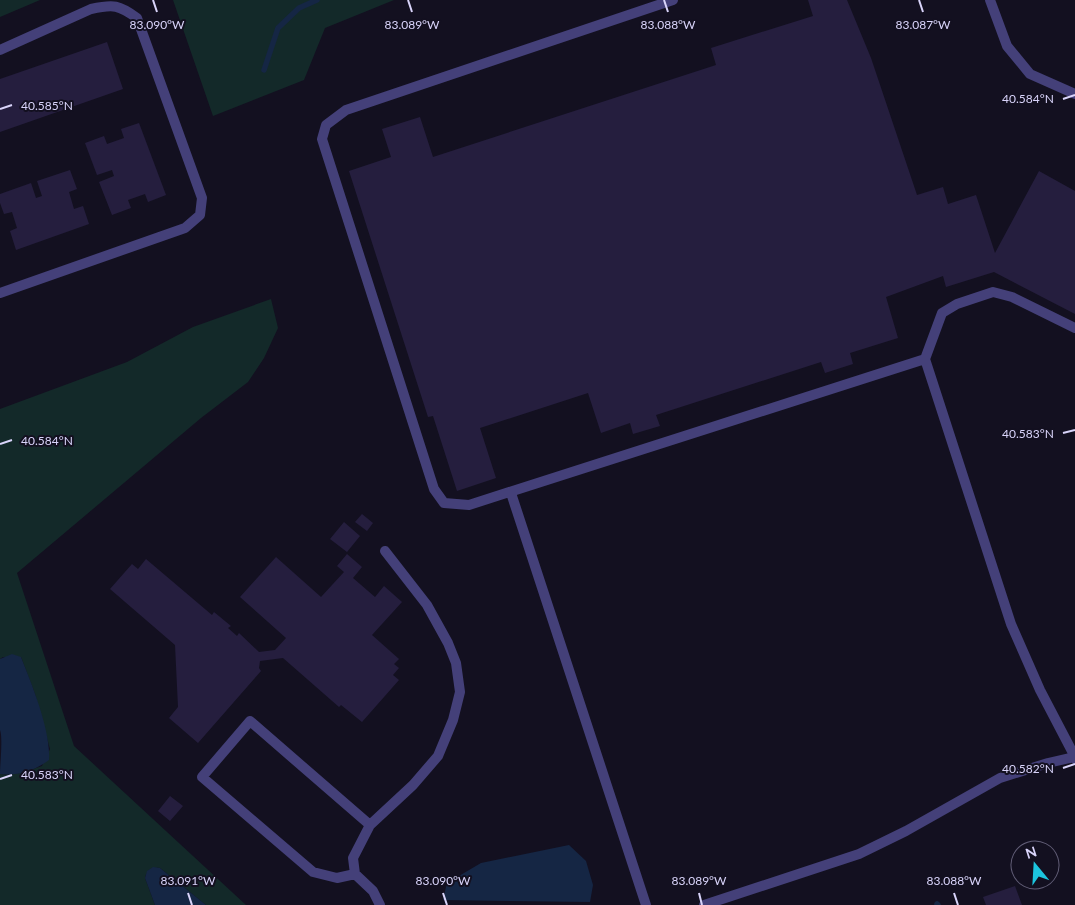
<svg xmlns="http://www.w3.org/2000/svg" width="1075" height="905" font-family="Lato,sans-serif">
	<rect width="100%" height="100%" fill="#131020"/>
	<path fill="#132929" d="M0,0H40L0,17Z
		M173,0H394L325,28L304,80L213,116Z
		M271,299L278,328L264,358L248,382L201,418L17,573L74,746L246,905H206L160,868C151,867 147,870 145,878L155,905H0V774C15,776 28,771 42,766L50,749L35,694L21,657H3L0,659V409L127,362L193,327Z"/>
	<path fill="#152644" d="M12,654L21,657C32,685 51,731 49,760C35,771 17,776 0,774C0,764 3,738 0,730V659Z
		M569,845L586,861L593,885L590,902L443,900L447,883L481,863Z
		M153,867L160,868L206,905H155L145,878L147,871Z"/>
	<g fill="none" stroke-linecap="round" stroke-linejoin="round">
		<path stroke="#152644" stroke-width="5.5" d="M264,70L278,28L299,8L317,0
			M937,904L938,905"/>
	</g>
	<path fill="#251e3e" d="M808,0H847L871,58L917,195L943,187L948,204L976,195L995,253L1039,171L1075,191V314L994,272L946,287L943,276L886,297L898,338L850,353L853,364L825,373L821,362L656,415L660,426L633,434L630,423L601,433L588,393L480,428L496,478L457,491L433,416L428,417L349,171L391,157L382,129L420,117L433,157L716,65L711,48L813,16Z
		M107,42L123,89L0,132V79Z
		M139,123L166,195L148,202L145,194L128,200L131,208L112,215L99,182L114,176L112,170L97,175L85,143L104,136L107,144L124,138L121,129Z
		M70,170L77,189L69,192L74,209L83,206L89,224L16,250L10,231L17,228L12,212L4,214L0,203V194L31,183L36,198L42,196L37,181Z
		M362,514L373,523L367,531L355,522Z
		M344,522L360,536L347,552L330,539Z
		M347,554L362,567L353,578L375,597L384,586L402,602L372,635L399,659L394,664L399,668L393,675L399,680L362,722L341,705L339,707L283,658L260,661L259,668L261,671L198,743L169,718L178,707L175,645L110,589L132,564L138,569L146,559L212,615L214,612L231,626L228,628L237,636L239,633L259,652L275,650L286,638L240,597L276,557L321,597L344,572L337,566Z
		M170,796L183,806L170,821L158,811Z
		M1015,886L1022,905H986L983,897Z"/>
	<g fill="none" stroke-linecap="round" stroke-linejoin="round">
		<path stroke="#444079" stroke-width="10" d="M673,0L346,110L326,125L322,139L434,489L444,503L469,505L925,359L1011,624L1040,690L1075,757
			M990,0L1007,46L1030,74L1075,94
			M0,50L91,9C114,4 119,5 137,18L202,198L200,215L185,228L0,293
			M925,359L942,313L957,304L993,292L1012,297L1075,328
			M511,493L646,905
			M355,874L337,878L313,872L202,777L250,721L370,825
			M380,905L373,891L355,874L353,858L370,825L413,785L438,756L453,720L460,692L456,663L448,643L427,605L385,551
			M704,905L859,854L906,831L1000,778L1048,763L1074,757L1075,759"/>
	</g>
	<path fill="none" stroke="#d9d4fa" stroke-width="2" d="M153,0L157,12M408,0L412,12M664,0L668,12M919,0L923,12M1063,99L1075,95M0,109L12,105M1063,433L1075,430M0,444L12,440M1063,768L1075,764M0,779L12,775M188,893L192,905M443,893L447,905M699,893L702,905M954,893L958,905"/>
	<g font-size="12" text-anchor="middle" fill="#d9d4fa" stroke="#131020" stroke-width="4" stroke-linejoin="round" paint-order="stroke">
		<text x="157" y="29">83.090°W</text>
		<text x="412" y="29">83.089°W</text>
		<text x="668" y="29">83.088°W</text>
		<text x="923" y="29">83.087°W</text>
		<text x="1028" y="103">40.584°N</text>
		<text x="47" y="110">40.585°N</text>
		<text x="1028" y="438">40.583°N</text>
		<text x="47" y="445">40.584°N</text>
		<text x="1028" y="773">40.582°N</text>
		<text x="47" y="779">40.583°N</text>
		<text x="188" y="885">83.091°W</text>
		<text x="443" y="885">83.090°W</text>
		<text x="699" y="885">83.089°W</text>
		<text x="954" y="885">83.088°W</text>
	</g>
	<g transform="translate(1035 865) rotate(342)"><circle r="24" fill="#131020" stroke="#625e77"/>
	<path d="M0-4L9 19L0 12L-9 19Z" fill="#1cc5de"/>
	<text y="-8" font-size="14" font-weight="bold" text-anchor="middle" fill="#d9d4fa">N</text>
	</g>
</svg>
